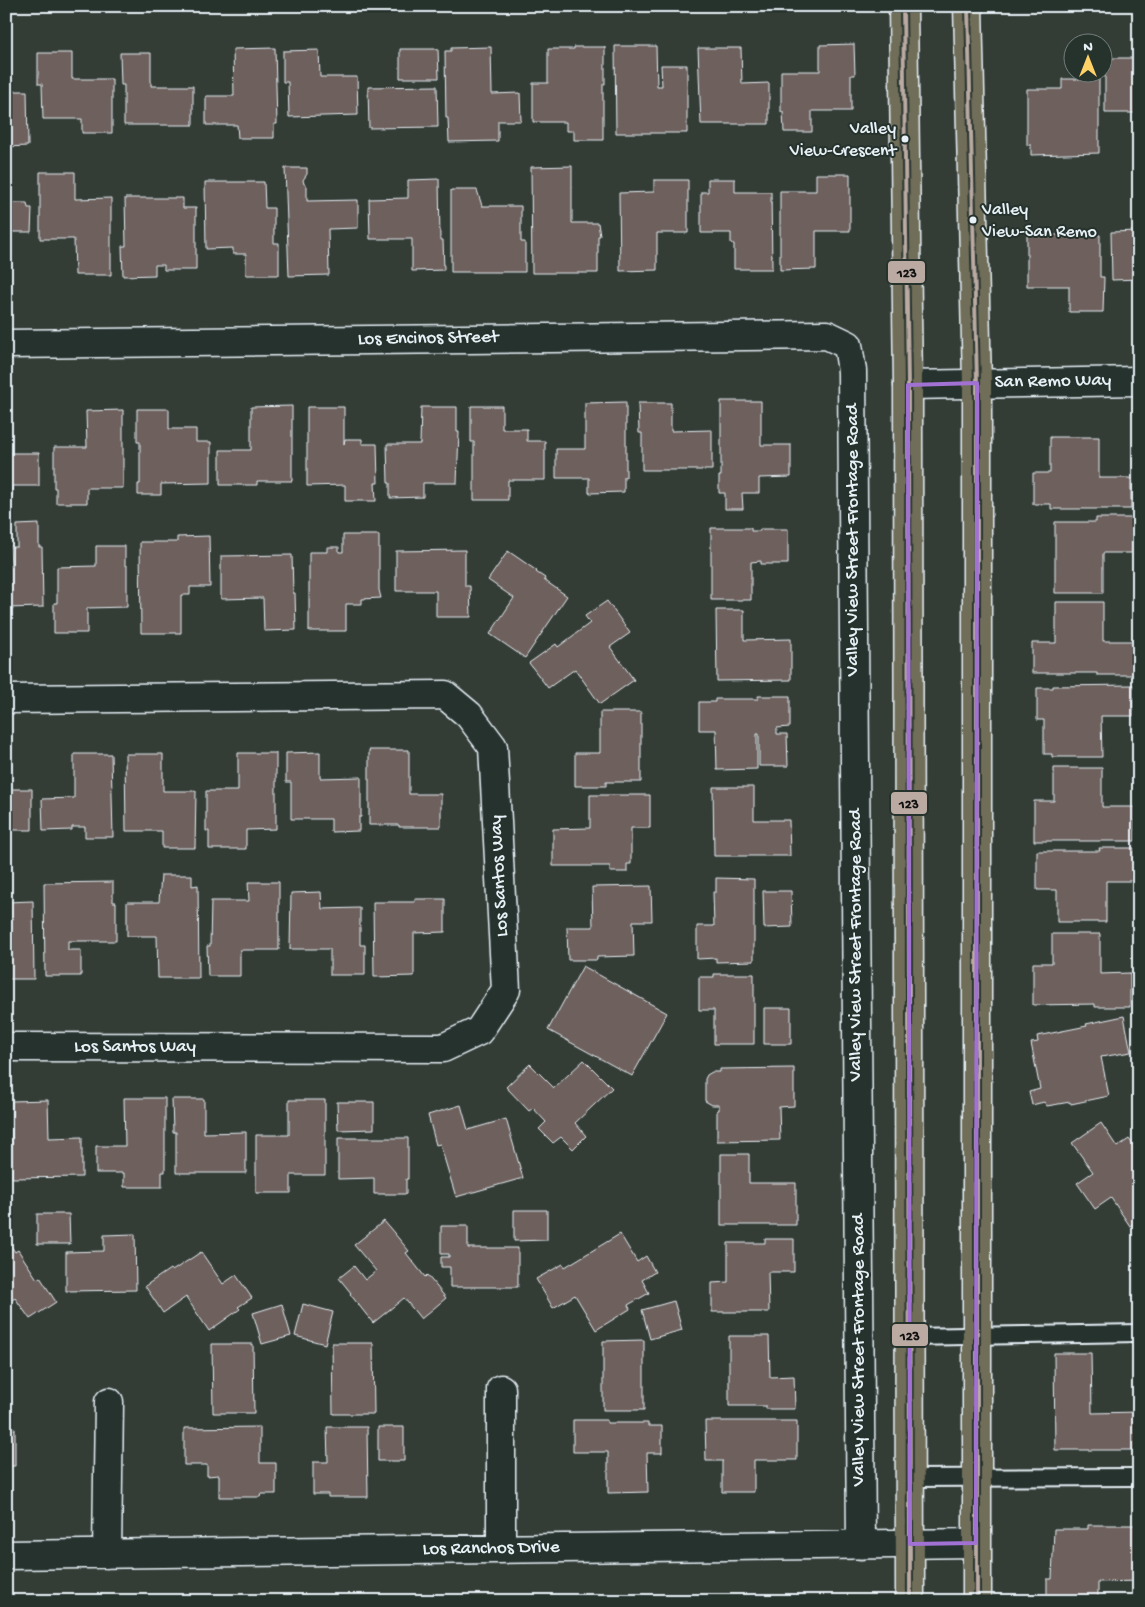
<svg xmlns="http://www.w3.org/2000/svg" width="1145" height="1607" font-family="'Gochi Hand',sans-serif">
	<rect width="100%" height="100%" fill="#343c36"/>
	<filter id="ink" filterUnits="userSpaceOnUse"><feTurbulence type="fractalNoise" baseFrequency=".02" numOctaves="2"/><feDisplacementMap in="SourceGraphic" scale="10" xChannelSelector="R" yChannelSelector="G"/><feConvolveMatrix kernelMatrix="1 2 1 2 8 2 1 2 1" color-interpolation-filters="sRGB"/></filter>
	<g filter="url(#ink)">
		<path fill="#6e615c" stroke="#e8f1f8" d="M854,44L855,75H851V111H812V132H784L783,112H781V71H820V45Z
			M615,46H656L657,86H662L661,65H687V133H616Z
			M491,47L492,94L520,93L521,121H498V141L449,142L448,118H446L445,51H451V48Z
			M574,47H605V84H603V140H574V131H566V122H533V83H548V49H574Z
			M275,48L277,124H274V138H238L237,125H206V96H234L233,49Z
			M698,48H741L742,84L769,83V124H701Z
			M400,49H438L439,78H400Z
			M319,50L320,77H357L358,115L289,117L288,82H283V51Z
			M38,53H72V79H112V133H82V119H43L42,84H38Z
			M120,53H151V86H193V125H124V85H121Z
			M1105,58H1139V123H1136V113H1105Z
			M1062,79H1099V153L1031,155V145H1027V89H1062Z
			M437,86L438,127L369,128L368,87Z
			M6,91H27L28,146L6,147Z
			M572,166V223H598L600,236H598V273H532L531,167Z
			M285,168H307V174L303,180L304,184L307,186V201L358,200V228L328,229L329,275L289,276Z
			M40,172H75V199L111,198V275H75L74,239H40Z
			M816,174H850V231H816V269L780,270V191H816Z
			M439,179L440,240H443L444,270L412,271V239H370L369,199L408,198V180Z
			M708,179H735V192H771L772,269H734V244H731V233H701V192H708Z
			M654,180H688V233H657V270L620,271L619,193L654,192Z
			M205,182H264L265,208H274V243H279V275H246V254H233V248L206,249Z
			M451,190H477L482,206H521V242H525V272H451Z
			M125,198H183V208H196V270H164V265H155V275L123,276L122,246H126Z
			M6,203H27L28,208H32L31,232H6Z
			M1139,231V279L1112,280L1111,232Z
			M1027,235H1100V277H1104L1103,312H1069V286H1027Z
			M721,401H761V445H791V477L759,478V493H742L743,509H725V493H719V476H721Z
			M626,402V477H624V492L589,493V478H556V449H585V403Z
			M638,403H671V431L712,430V470H642V433H639Z
			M292,406V481H257V485H220V450H251V407Z
			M471,406H502V429H527V441H545V480H508V500H474V442H471Z
			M307,407H344V444L345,439H362V444H377L378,483H375L376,501H345V485L307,486Z
			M421,407H457V432H459L457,483H423V497L390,498V483H388L387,444H420Z
			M6,409H8V453H39V486H12V496H6Z
			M137,409H169V429H196V442H211V483L161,484V495H138V484H140V442H137Z
			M123,410V488H87V503H56V488H54V447H87L86,411Z
			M1050,437H1099V478H1131V509H1051V504H1033V473H1050Z
			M1096,518H1132V553H1103V593H1055V522H1096Z
			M39,524V547H42L43,607L6,608V566H11L10,547H17V525Z
			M711,528H751V531H760V529H788V564H761V561L751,562V600H711Z
			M343,535H379V590L381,598L362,599V604H346V631H309V552H327V547H339V552H343Z
			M209,536L210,587H190V595H181V633H141L140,542H177V537Z
			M96,546H125V565H127V607L87,608V633H54V603H57V567L96,566Z
			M465,550V586H470L471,617H436V591H396V551Z
			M508,551L537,571L536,572L545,578L544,580L567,596L525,658L490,634L514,598L488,580Z
			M292,555L293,593H295L296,630L264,631L263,598L221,599V556Z
			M607,601L630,633L610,647L634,680L600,704L575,669L548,688L529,663L556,644L558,647L590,623L585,616Z
			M1056,602H1103V641H1133V675H1097V673H1032V643H1056Z
			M716,610H744V640L791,639V680L717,681Z
			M1133,685V716H1101L1102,757H1052V754H1044V720H1037V688H1053V686Z
			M758,696H790V727L777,728V734H787L788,766H759V734H757V769L717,770L716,730H699V702H715V699H758Z
			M600,712H641V782H606V786H575V753H600Z
			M369,750H409V794H441V827H399V825H369Z
			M320,752V778L361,777V817H359V831L331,832V819H291V782H286V753Z
			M238,753H276V829L246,830V849H209V831H206V791H238Z
			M74,754H111L113,837H85V827H72V830L43,831L42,799L74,798Z
			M125,754H163V791H196L195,848H162V831H126Z
			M1054,768H1102V807H1135V841H1034V801H1054Z
			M713,787H754V820H789L790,856H714Z
			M6,789H32V830H6Z
			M590,795H650V828H631V864H627V872H610V866H553V829L590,828Z
			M1099,848H1134L1135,881H1106V922H1057V890H1037V851H1100Z
			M161,875H192V886L198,885L199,978H158L157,936H127V902H159Z
			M716,878L754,879V961L716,962V958L697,959V926H714L713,892H716Z
			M113,882V902H116V941H68V950H81V976H45L44,883Z
			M248,882H279V950H240V976H208L207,946H210L211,901H249Z
			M651,886L652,921H633L634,956L597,957V960H568L567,927H593L592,887Z
			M763,891H791L792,927L764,928Z
			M321,892L322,909L360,908V945H365V975H330V949H290L291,893Z
			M415,899H445V932L414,933V976L374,977L373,902H415Z
			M33,901L34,979H6V902Z
			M1052,934H1100V974L1130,973V1007H1095V1004L1033,1005V963H1052Z
			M583,966L667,1013L632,1076L548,1030Z
			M714,974H754V1044H714V1010H699V977H714Z
			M764,1008H791V1044H764Z
			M1124,1016L1131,1052L1101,1057L1109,1096L1071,1104L1070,1102L1047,1106L1044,1102L1032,1105L1029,1092L1040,1089L1031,1043L1038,1042L1037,1036L1087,1026L1086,1024Z
			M584,1060L612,1088L575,1123L586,1136L573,1149L561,1137L553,1143L539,1129L546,1122L533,1108L529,1111L506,1087L530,1064L554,1088Z
			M794,1068V1106L779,1107L780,1140L717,1141V1110H719V1105H712L705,1101V1079L707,1075L712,1072H720V1069Z
			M124,1098H165V1172H162V1187H124V1173H96V1146H125Z
			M172,1099H204V1133L246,1132V1173H176V1132H173Z
			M48,1100L49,1138L82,1137V1177L12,1178V1101Z
			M289,1100H325V1175H291V1193H256V1135H289Z
			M337,1102H374V1129L338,1130Z
			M461,1105L468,1130L506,1119L523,1178L456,1197L440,1144L436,1145L428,1115Z
			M1101,1123L1117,1147L1129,1139L1139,1153V1220L1130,1226L1111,1198L1095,1209L1077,1183L1093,1172L1072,1143Z
			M338,1138H408V1179H406V1194H374V1178L338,1179Z
			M721,1154H749V1183H796V1225H721Z
			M514,1210H547V1240L514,1241Z
			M37,1214H69L70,1244H37Z
			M384,1221L409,1251L406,1253L425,1277L427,1275L446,1298L421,1319L404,1298L373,1323L350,1294L351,1293L339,1278L354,1266L365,1280L376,1271L354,1245Z
			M441,1226H468V1248H518V1287H450V1267H441V1257H449V1254H441Z
			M135,1234L136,1290L66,1291V1252L104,1251V1235Z
			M620,1234L637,1262L646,1256L655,1272L642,1280L649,1293L628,1305L630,1309L596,1330L575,1295L553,1308L536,1279L563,1264L565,1267Z
			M6,1239L15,1252L18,1250L37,1279L40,1277L56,1302L30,1319L15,1298L6,1304Z
			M765,1239H794V1272H768L769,1312H712V1283L728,1282V1243H765Z
			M201,1252L223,1284L236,1275L252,1298L238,1307L240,1309L209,1331L186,1297L163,1313L145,1286L170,1269L172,1271Z
			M674,1301L682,1330L650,1339L642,1310Z
			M282,1304L291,1336L262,1344L253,1313Z
			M303,1304L333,1312L325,1344L295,1336Z
			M729,1336H769L770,1377L794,1376L795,1409H766V1406H729Z
			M644,1340V1410H603V1341Z
			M332,1343H373L374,1414H333Z
			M212,1344H253L254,1413H213Z
			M1054,1353H1091L1092,1413L1139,1412V1450H1055Z
			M573,1420H607V1423H648V1426H662V1453H647L648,1492L608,1493V1452H573Z
			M705,1421H797V1460H754V1492H722V1462L723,1461H706Z
			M260,1427V1463H276V1494H261L260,1497H219V1475L207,1476V1465H184V1428Z
			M327,1427H367L368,1497H328V1494H313V1462H328Z
			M378,1427H404V1461H378Z
			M6,1429H15V1466H6Z
			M1088,1525H1139V1581L1098,1582V1601H1047V1579H1052L1054,1529H1088Z"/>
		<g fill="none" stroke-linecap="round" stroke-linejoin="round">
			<g stroke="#e8f1f8" stroke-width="20">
				<path id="lane" d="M909,1337L1139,1333
					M910,1478L1139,1477"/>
			</g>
			<g stroke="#e8f1f8" stroke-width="31">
				<path id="street" d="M6,344L827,335L848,345L852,371L861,1545
					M908,385L1139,381
					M6,699L445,695L469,715L493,747L506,990L479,1031L443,1048L6,1047
					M501,1389V1549
					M107,1554L109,1402
					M6,1555L976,1543"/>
			</g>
			<g stroke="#e8f1f8" stroke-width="31">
				<path id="primary" d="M903,6L908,385L910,1601
					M968,6L977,383V1601"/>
			</g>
			<use href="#lane" stroke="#26332d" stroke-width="16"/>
			<use href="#street" stroke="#26332d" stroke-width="28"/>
			<use href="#primary" stroke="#706e59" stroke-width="28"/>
			<g stroke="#26332d" stroke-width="8">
				<path id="bus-1" d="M903,6L908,385L910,1601
					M968,6L977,383V1601"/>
			</g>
			<use href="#bus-1" stroke="#baaaa2" stroke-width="4"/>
		</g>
	</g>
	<path fill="none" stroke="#a171d3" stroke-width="4" stroke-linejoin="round" d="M977,383L976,1543L910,1544L908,385Z"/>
	<g fill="#e8f1f8" stroke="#26332d" stroke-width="2">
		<circle cx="905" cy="139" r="4.5"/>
		<circle cx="973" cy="220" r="4.5"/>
	</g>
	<g text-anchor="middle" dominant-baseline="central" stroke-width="4" stroke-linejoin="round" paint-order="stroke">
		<g font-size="18" fill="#e8f1f8" stroke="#26332d" text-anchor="end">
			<text x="896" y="129">Valley<tspan x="896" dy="22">View-Crescent</tspan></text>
			<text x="982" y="210" text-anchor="start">Valley<tspan x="982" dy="22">View-San Remo</tspan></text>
		</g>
		<g font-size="19" fill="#e8f1f8" stroke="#26332d">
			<text transform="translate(428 339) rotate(-1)">Los Encinos Street</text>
			<text transform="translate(1053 382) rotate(-1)">San Remo Way</text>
			<text transform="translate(853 540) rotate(-90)">Valley View Street Frontage Road</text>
			<text transform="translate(500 876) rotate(-93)">Los Santos Way</text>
			<text transform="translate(856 945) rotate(-90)">Valley View Street Frontage Road</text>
			<text x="135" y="1047">Los Santos Way</text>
			<text transform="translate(859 1350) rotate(-90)">Valley View Street Frontage Road</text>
			<text transform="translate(491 1549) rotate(-1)">Los Ranchos Drive</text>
		</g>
	</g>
	<g stroke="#26332d" stroke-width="2">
		<rect x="887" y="260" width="39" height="24" rx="5" fill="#baaaa2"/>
		<rect x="890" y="791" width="38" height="24" rx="5" fill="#baaaa2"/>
		<rect x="891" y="1323" width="38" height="24" rx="5" fill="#baaaa2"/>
	</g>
	<g font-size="14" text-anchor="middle" font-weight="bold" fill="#111">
		<text x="907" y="277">123</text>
		<text x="909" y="808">123</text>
		<text x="910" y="1340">123</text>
	</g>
	<rect width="1145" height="1607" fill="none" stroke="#26332d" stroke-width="25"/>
	<rect x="12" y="12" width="1120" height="1582" fill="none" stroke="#e8f1f8" stroke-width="2" filter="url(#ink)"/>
	<g transform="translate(1088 58)"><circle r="24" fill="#26332d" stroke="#747f7e"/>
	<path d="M0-4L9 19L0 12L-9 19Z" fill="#ffd166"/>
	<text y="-8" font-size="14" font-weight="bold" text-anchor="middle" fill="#e8f1f8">N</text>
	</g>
</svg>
